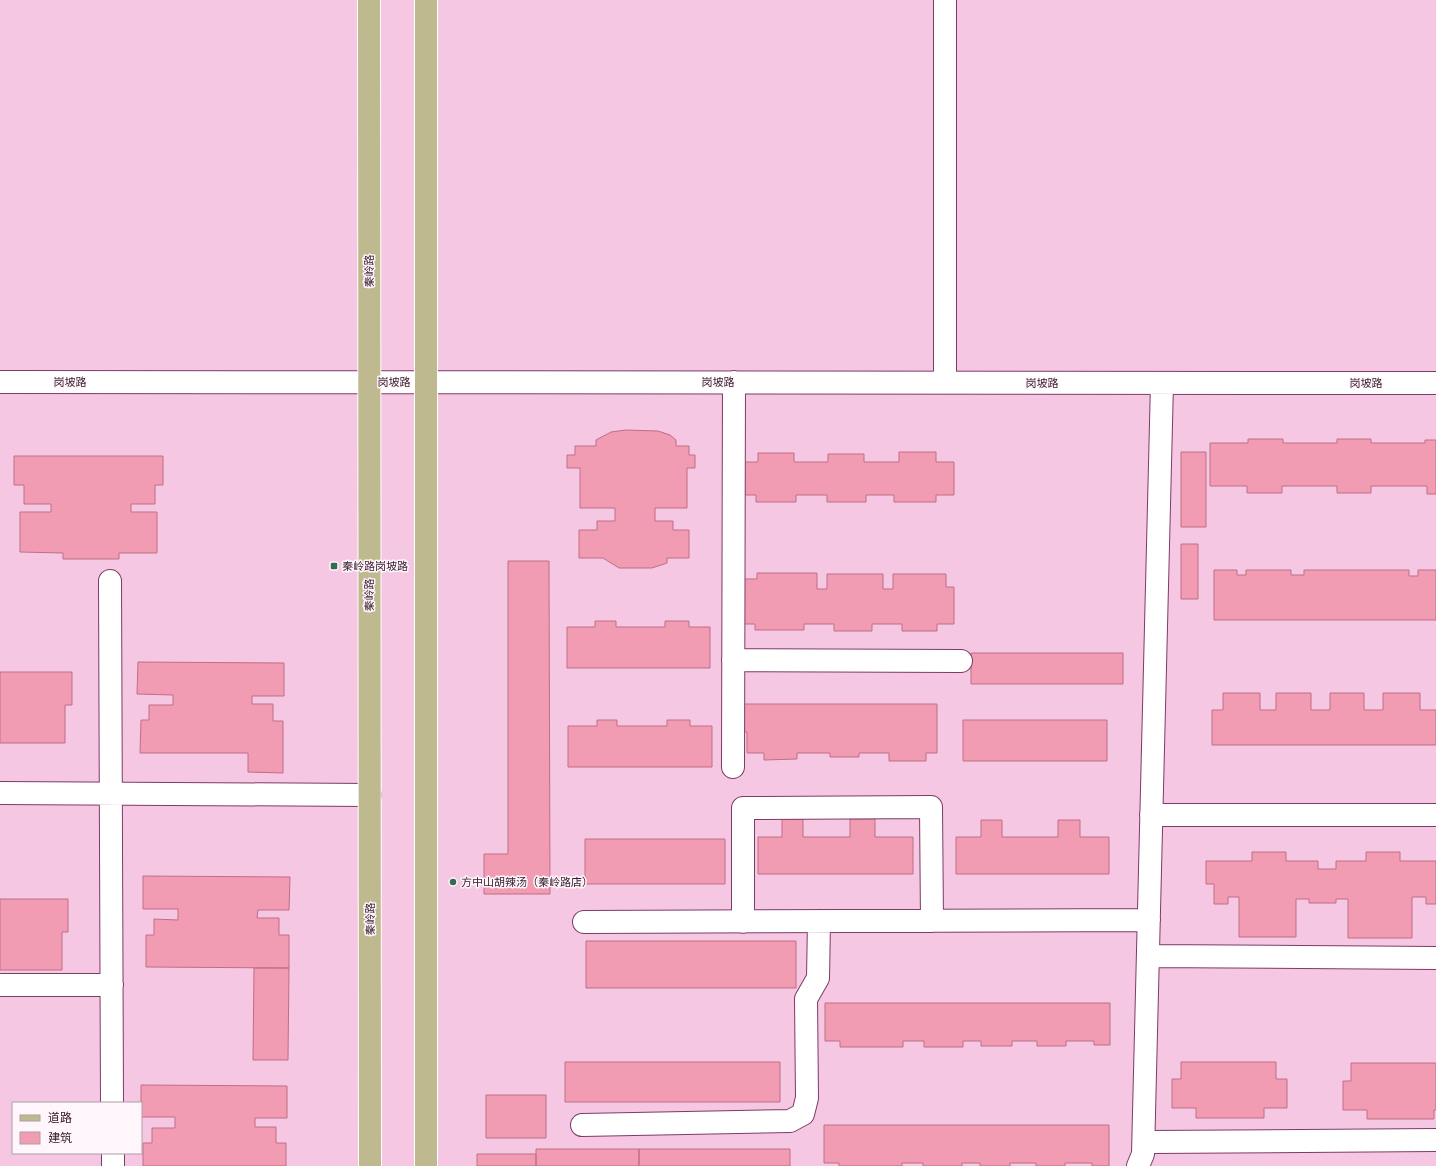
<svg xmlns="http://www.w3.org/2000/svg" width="1436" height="1166" font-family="Lora,'Noto Sans SC',serif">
	<rect width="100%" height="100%" fill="#f6c7e3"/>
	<path fill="#f29cb3" stroke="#bf6e85" d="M626,430L658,431L670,435L676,440V446H689V455H695V468H687V508H655V521H673V530H689V558H667V563L652,568H619L603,558H579V530H597V521H615V508H580V468H567V455H575V446H596V440L611,432Z
		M1248,439H1283V443H1337V439H1371V443H1425V440H1436V494H1427V486H1371V493H1337V486H1282V493H1247V486H1210V443H1248Z
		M899,452H936V462H954V495H936V502H894V495H866V502H827V495H796V502H756V495H742V462H758V453H794V462H828V454H864V462H899Z
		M1181,452H1206V527H1181Z
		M14,456H163V485H155V504H131V512H157V553H119V559H63V553L20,552V512H51V504H24V485H14Z
		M1181,544H1198V599H1181Z
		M508,561H549L550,894H484V854H508Z
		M1214,570H1237V575H1246V570H1291V575H1304V570H1409V576H1418V570H1436V620H1214Z
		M757,573H817V589H827V574H883V589H893V574H946V587H954V624H937V631H902V624H872V631H834V624H804V630H755V624H741V579H757Z
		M595,621H616V627H665V621H689V627H710V668H567V627H595Z
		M971,653H1123V684H971Z
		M138,662L284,663V696H252V704H273V721H283V773L248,772V753H140L141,720H149V705H173V695L137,694Z
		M0,672H72V705H65V743H0Z
		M1223,693H1260V710H1276V693H1311V710H1330V693H1364V710H1383V693H1420V710H1436V745H1212V710H1223Z
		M738,704H937V753H926V761H889V753H859V757H830V753H797V759L764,760V753H747V732H738Z
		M597,720H617V726H667V720H690V726H712V767H568V726H597Z
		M963,720H1107V761H963Z
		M782,819H803V837H850V819H875V837H913V874H758V837H782Z
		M981,820H1002V837H1058V820H1080V837H1109V874H956V837H981Z
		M585,839H725V884H585Z
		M1252,852H1286V861H1318V869H1336V861H1366V852H1400V861H1436V904H1426V897H1412V938H1348V899H1336V903H1309V899H1296V937H1239V897H1228V904H1214V884H1206V861H1252Z
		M143,876L290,877L289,910H258L257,918H279V935H289V968L146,967V935H154V919L178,920V909H143Z
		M0,899H68V932H62V970H0Z
		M586,941H796V988H586Z
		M254,968H289L288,1060H253Z
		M825,1003H1110V1045H1094V1041H1066V1046H1037V1041H1012V1046H981V1041H963V1047H924V1041H903V1047H840V1041H825Z
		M565,1062H780V1102H565Z
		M1181,1062H1276V1079H1287V1108H1264V1118H1196V1108H1172V1079H1181Z
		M1351,1063H1436V1110H1434V1119H1367V1110H1343V1081H1351Z
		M141,1085L287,1086V1118H255V1127H276V1143H286V1166H143V1143H152V1128H175V1117H141Z
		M486,1095H546V1138H486Z
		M824,1125H1109V1166H1092V1163H1065V1166H1036V1163H1010V1166H980V1163H962V1166H923V1163H902V1166H839V1163H824Z
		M536,1149H639V1166H536Z
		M639,1149H790V1166H639Z
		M477,1154H536V1166H477Z"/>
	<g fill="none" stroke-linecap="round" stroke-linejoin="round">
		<g stroke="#7d3b67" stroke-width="24">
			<path id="minor" d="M945,0V382
				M0,382L1436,383
				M110,581L112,1103
				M733,660L961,661
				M733,767L734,382
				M0,793L370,795
				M1151,815H1436
				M584,922L1149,920
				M743,922V808L931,807L932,921
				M1148,956L1436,958
				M0,985H112
				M582,1125L790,1121L803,1114L807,1098L806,999L818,978L819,921
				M1150,1142L1436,1140
				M113,1153V1166
				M1138,1166L1143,1154L1162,383"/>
		</g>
		<g stroke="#fff" stroke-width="24">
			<path id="major" d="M369,0L370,1166
				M426,0V1166"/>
		</g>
		<use href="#minor" stroke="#fff" stroke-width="22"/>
		<use href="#major" stroke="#beb98e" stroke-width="22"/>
	</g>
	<g fill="#346b52" stroke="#fef6fa" stroke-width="1.5">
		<rect x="330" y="562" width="8" height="8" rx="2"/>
		<circle cx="453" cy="882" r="4"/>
	</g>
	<g text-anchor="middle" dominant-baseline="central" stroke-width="3" stroke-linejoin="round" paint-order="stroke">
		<g font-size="11" fill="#35192b" stroke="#fef6fa">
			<text transform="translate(369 271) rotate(-90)">秦岭路</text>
			<text x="70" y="382">岗坡路</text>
			<text x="394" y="382">岗坡路</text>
			<text x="718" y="382">岗坡路</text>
			<text x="1042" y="383">岗坡路</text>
			<text x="1366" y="383">岗坡路</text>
			<text transform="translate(369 595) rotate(-90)">秦岭路</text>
			<text transform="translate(370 919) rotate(-90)">秦岭路</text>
		</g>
		<g font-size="11" fill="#35192b" stroke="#fef6fa" text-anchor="start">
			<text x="342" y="566">秦岭路岗坡路</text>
			<text x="461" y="882">方中山胡辣汤（秦岭路店）</text>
		</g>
	</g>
	<rect x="12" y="1102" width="130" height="52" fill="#fef6fa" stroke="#ae9ea7"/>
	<rect x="20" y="1115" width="20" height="6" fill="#beb98e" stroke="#ae9ea7"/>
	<text x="48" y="1122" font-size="12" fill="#35192b">道路</text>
	<rect x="20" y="1132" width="20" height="12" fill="#f29cb3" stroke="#ae9ea7"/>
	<text x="48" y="1142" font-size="12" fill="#35192b">建筑</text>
</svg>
